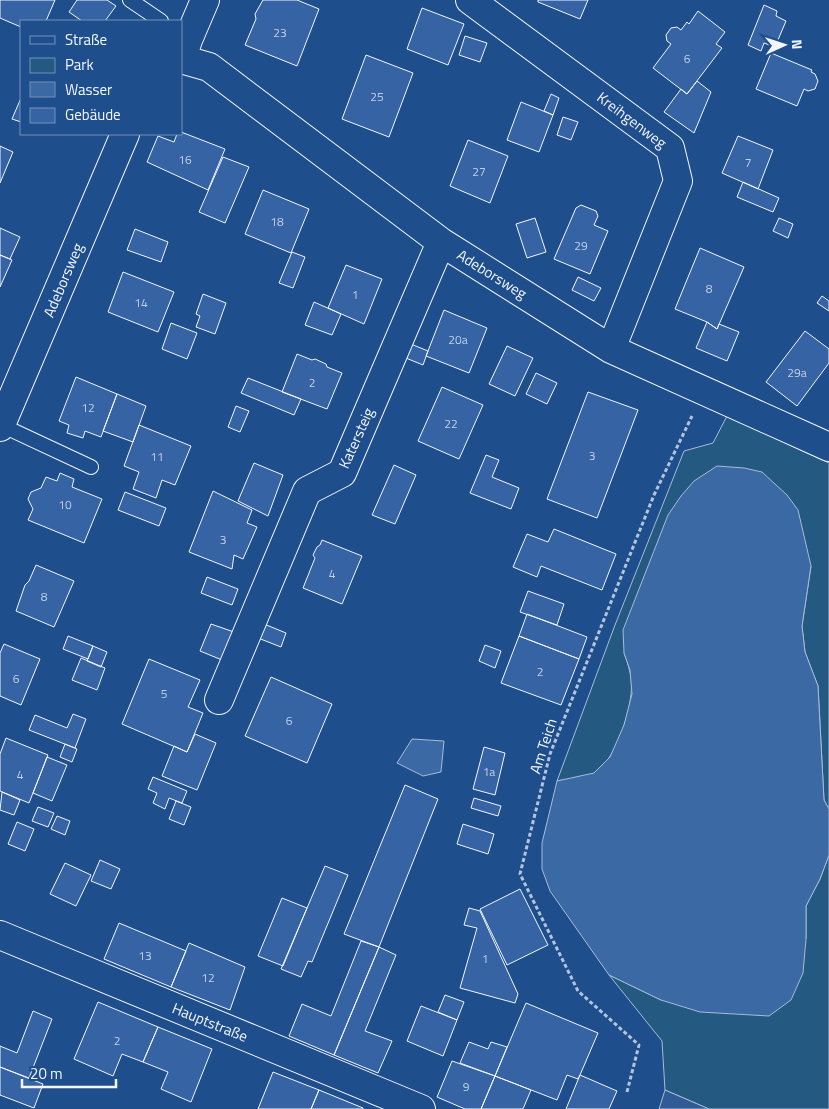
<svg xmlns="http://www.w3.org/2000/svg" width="829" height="1109" font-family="'Titillium Web',sans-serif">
	<rect width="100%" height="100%" fill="#1f4e8c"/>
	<path fill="#245a82" stroke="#a8bbd7" d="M727,416L829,463V809L824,800L818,686L805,652L802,626L811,566L624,653C629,666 633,680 631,694C629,717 614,761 595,773C587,777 567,779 557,781L615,625L684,451L713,443Z
		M829,855V1109H709L665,1090L662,1041L609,975L661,1000L806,939V906L820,879Z"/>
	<path fill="#305b95" stroke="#a8bbd7" d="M665,1090L709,1109H659Z"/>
	<path fill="#3b69a3" stroke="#a8bbd7" d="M717,466L744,468L762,472L787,495L798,510L811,566L802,626L805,652L818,686L824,800L829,809V855L820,879L806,906V939L803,973L791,1000L769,1016L700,1012L661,1000L609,975L550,891L542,869V843L557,781L594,773L610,757L624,725L632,694L630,670L624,653L623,630L668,515L681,496L694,481Z
		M412,739L444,741L441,772L423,776L397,763Z"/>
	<path fill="#3563a3" stroke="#f2f6ff" d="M0,0H55L46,21H21V27L0,18Z
		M77,0H107L116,6L105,21H82L69,12Z
		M263,0H297L319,9L297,66L245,45L256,19L255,14Z
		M538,0H588L580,19L538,2Z
		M764,5L777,11L776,16L786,21L775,47L764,43L761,51L748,45Z
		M422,8L464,24L448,65L407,49Z
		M698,11L725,32L716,44L722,48L687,94L653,68L671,44L667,41L666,35L671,28L677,27L681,30L687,22L689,24Z
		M465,36L487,43L480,62L459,55Z
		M771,53L812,70L811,72L815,74L818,81L815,89L808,91L804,89L797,106L756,89Z
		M366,55L413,73L389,137L342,119Z
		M697,81L711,92L694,133L664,112L681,89L687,94Z
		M551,94L559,98L553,115L544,111Z
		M21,98V122L12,119Z
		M521,102L553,115L539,152L507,140Z
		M563,117L578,122L571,140L557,135Z
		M181,132L225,149L208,190L147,162L158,136L174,142L177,134H181Z
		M738,136L773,150L758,189L722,173Z
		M468,140L508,156L490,203L450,186Z
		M0,146L13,152L0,183Z
		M223,157L249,167L225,223L199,212Z
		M743,182L779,198L773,212L737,197Z
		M263,190L309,209L291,253L245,234Z
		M581,205L596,211L598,216L594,225L608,231L590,274L554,259L576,208Z
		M535,218L546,252L527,258L516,224Z
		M779,218L793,224L788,238L773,231Z
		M0,228L20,237L10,259L0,255Z
		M135,229L168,242L161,262L127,250Z
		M700,248L744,267L717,329L707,322L675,309Z
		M292,252L305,257L293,288L279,283Z
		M0,255L12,260L0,287Z
		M346,265L382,279L364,324L328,308Z
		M123,272L174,292L158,332L108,312Z
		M578,277L601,288L594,301L572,290Z
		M203,294L226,303L215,334L196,327L200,316L196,314Z
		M822,296L829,301V311L817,303Z
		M314,302L341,314L332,335L305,325Z
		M444,310L487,328L469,373L426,356Z
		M707,322L717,329L719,324L739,332L727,361L696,348Z
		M171,323L197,333L187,359L162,349Z
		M805,331L829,349V363L797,406L766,382Z
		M406,342L428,351L423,365L401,356Z
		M507,346L533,358L515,396L489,384Z
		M297,354L312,360L315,359L326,364L327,367L342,373L327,409L282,392Z
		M536,373L557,383L547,404L526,394Z
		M76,377L117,394L101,437L85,431L83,438L67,433L69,425L59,421Z
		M248,378L301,399L294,415L241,393Z
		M442,387L483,405L459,459L418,441Z
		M588,392L638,410L597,518L547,499Z
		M117,394L146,406L133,442L103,431Z
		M236,406L249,411L240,432L228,427Z
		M139,425L191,446L175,485L162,480L156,498L133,489L139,472L124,466Z
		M486,455L499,460L492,477L519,488L511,509L470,493Z
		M254,463L283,475L268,516L238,501Z
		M394,465L416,475L395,524L372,515Z
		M60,473L74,479L72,487L102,499L84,543L28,520L33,509L28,499L31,492L41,488L46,477L57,481Z
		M213,491L252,510L247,523L257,527L243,559L234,555L232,569L189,552Z
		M125,492L166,508L159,526L118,510Z
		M554,529L616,554L602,590L541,566L537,577L513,567L527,534L548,542Z
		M322,540L362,556L342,604L303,588L315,558L313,555L317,547L320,545Z
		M36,565L74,581L54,627L16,611L25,585L29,581Z
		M207,577L238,589L232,605L201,593Z
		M528,591L564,604L557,625L520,612Z
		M527,614L587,637L579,659L519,636Z
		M211,624L234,632L222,660L200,651Z
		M264,624L286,633L281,647L258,638Z
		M68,636L93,646L88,659L63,649Z
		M519,636L579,659L561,705L501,683Z
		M4,644L40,659L21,705L0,696V653Z
		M485,645L501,651L495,668L479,661Z
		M93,646L107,652L101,667L87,661Z
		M81,658L105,668L97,690L72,680Z
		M149,659L200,680L188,707L203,713L187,752L122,724Z
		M271,677L332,704L307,763L245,736Z
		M73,714L86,719L75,748L29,730L35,715L67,728Z
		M195,734L216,743L197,790L162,776L174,746L187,752Z
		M6,738L48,755L29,803L0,791V754Z
		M65,744L77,749L72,762L60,757Z
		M484,747L505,753L495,795L473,789Z
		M47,757L67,765L52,801L33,793Z
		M153,777L187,791L182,803L169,798L165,809L153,803L157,793L148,789Z
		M405,785L438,799L379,947L344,934Z
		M2,792L20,800L14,815L0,810Z
		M474,798L501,806L498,816L471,808Z
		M176,801L191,807L184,825L169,819Z
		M38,807L54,813L48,827L32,821Z
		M57,816L70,821L65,835L51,829Z
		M17,822L34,829L25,851L8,844Z
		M463,824L494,834L488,854L457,844Z
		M100,860L120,869L111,889L91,881Z
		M65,863L91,875L76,906L50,894Z
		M325,866L348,875L312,962L308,961L301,977L281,969Z
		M520,889L548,945L507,965L480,909Z
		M282,898L307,908L283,966L258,956Z
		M469,908L480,911L518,994L515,1003L460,988L477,928L464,925Z
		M119,923L186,951L171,987L104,959Z
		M361,941L379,947L334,1055L289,1036L302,1004L331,1016Z
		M189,943L245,967L230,1010L171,987Z
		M379,947L396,955L365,1031L392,1041L378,1073L334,1055Z
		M445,995L464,1002L457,1020L438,1012Z
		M98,1002L158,1027L143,1062L122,1054L113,1076L74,1059Z
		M526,1003L598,1033L580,1075L578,1079L567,1075L557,1100L495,1076Z
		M421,1006L457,1020L443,1056L407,1041Z
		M33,1011L52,1019L29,1078L0,1067V1046L17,1053Z
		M158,1027L212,1049L191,1102L161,1089L168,1072L143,1062Z
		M469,1042L488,1049L491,1042L507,1047L495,1076L460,1063Z
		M452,1061L495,1076L481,1109H465L437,1097Z
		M0,1067L43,1084L34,1108L0,1095Z
		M273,1072L319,1090L311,1109H258Z
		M580,1075L617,1091L609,1109H566Z
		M495,1076L531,1090L523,1109H481Z
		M319,1090L363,1108V1109H311Z"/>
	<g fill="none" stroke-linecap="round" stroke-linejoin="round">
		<g stroke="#f2f6ff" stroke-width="16">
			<path id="service" d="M130,0L161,21
				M1,425L91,467"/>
		</g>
		<g stroke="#f2f6ff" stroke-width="30">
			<path id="minor" d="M470,0L670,148L678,181L611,349
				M182,58L188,40L205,0
				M181,59L209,67L441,242L611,349L829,447
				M0,427L125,134
				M219,700L307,491L342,473L441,242
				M0,935L421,1109"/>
		</g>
		<path stroke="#b3c4dc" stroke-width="3" stroke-dasharray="4 2.5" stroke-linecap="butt" d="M627,1092L639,1045L578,991L520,874L550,754L654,495L692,416"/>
		<use href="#service" stroke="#1f4e8c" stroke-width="14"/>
		<use href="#minor" stroke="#1f4e8c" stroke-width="28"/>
	</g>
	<g text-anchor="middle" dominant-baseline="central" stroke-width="4" stroke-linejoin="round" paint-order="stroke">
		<g font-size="12" fill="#c3d1e8">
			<text x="280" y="32">23</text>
			<text x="687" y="58">6</text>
			<text x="377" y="96">25</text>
			<text x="185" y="159">16</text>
			<text x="748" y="162">7</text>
			<text x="479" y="171">27</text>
			<text x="277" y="221">18</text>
			<text x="581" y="245">29</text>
			<text x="709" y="288">8</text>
			<text x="355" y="294">1</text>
			<text x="141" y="302">14</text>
			<text x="458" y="339">20a</text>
			<text x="797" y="372">29a</text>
			<text x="312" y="382">2</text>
			<text x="88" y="407">12</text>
			<text x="451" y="423">22</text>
			<text x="592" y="455">3</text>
			<text x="157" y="456">11</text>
			<text x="65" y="504">10</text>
			<text x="223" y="539">3</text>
			<text x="332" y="573">4</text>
			<text x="44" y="596">8</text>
			<text x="540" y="671">2</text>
			<text x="16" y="678">6</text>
			<text x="164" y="693">5</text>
			<text x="289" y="720">6</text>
			<text x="489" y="771">1a</text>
			<text x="20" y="774">4</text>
			<text x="145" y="955">13</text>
			<text x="485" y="958">1</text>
			<text x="208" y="977">12</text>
			<text x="117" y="1040">2</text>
			<text x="466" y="1086">9</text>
		</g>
		<g font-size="15" fill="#f2f6ff" stroke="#1f4e8c">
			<text transform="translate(632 120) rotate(37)">Kreihgenweg</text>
			<text transform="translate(492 274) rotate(32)">Adeborsweg</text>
			<text transform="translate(63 280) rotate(-67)">Adeborsweg</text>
			<text transform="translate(356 438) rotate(-66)">Katersteig</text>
			<text transform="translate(543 746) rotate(-72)">Am Teich</text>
			<text transform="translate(210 1022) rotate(22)">Hauptstraße</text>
		</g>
	</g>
	<rect x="20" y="20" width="162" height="115" fill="#1f4e8c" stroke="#7391ba"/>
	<rect x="30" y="36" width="25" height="8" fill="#1f4e8c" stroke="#7391ba"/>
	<text x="65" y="45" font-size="15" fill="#f2f6ff">Straße</text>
	<rect x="30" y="58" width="25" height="15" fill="#245a82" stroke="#7391ba"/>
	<text x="65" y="70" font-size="15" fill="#f2f6ff">Park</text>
	<rect x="30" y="82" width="25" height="15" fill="#3b69a3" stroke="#7391ba"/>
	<text x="65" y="95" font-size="15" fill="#f2f6ff">Wasser</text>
	<rect x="30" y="108" width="25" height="15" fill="#3563a3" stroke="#7391ba"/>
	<text x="65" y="120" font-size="15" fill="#f2f6ff">Gebäude</text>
	<g transform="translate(784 45) rotate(87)" stroke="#1f4e8c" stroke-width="4" paint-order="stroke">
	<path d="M0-4L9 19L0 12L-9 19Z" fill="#f2f6ff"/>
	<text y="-8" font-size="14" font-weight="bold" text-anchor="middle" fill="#f2f6ff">N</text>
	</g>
	<path d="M22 1079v8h94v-8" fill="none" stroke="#f2f6ff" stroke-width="2.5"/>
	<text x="30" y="1079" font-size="15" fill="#f2f6ff" stroke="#1f4e8c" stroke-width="4" paint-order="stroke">20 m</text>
</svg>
